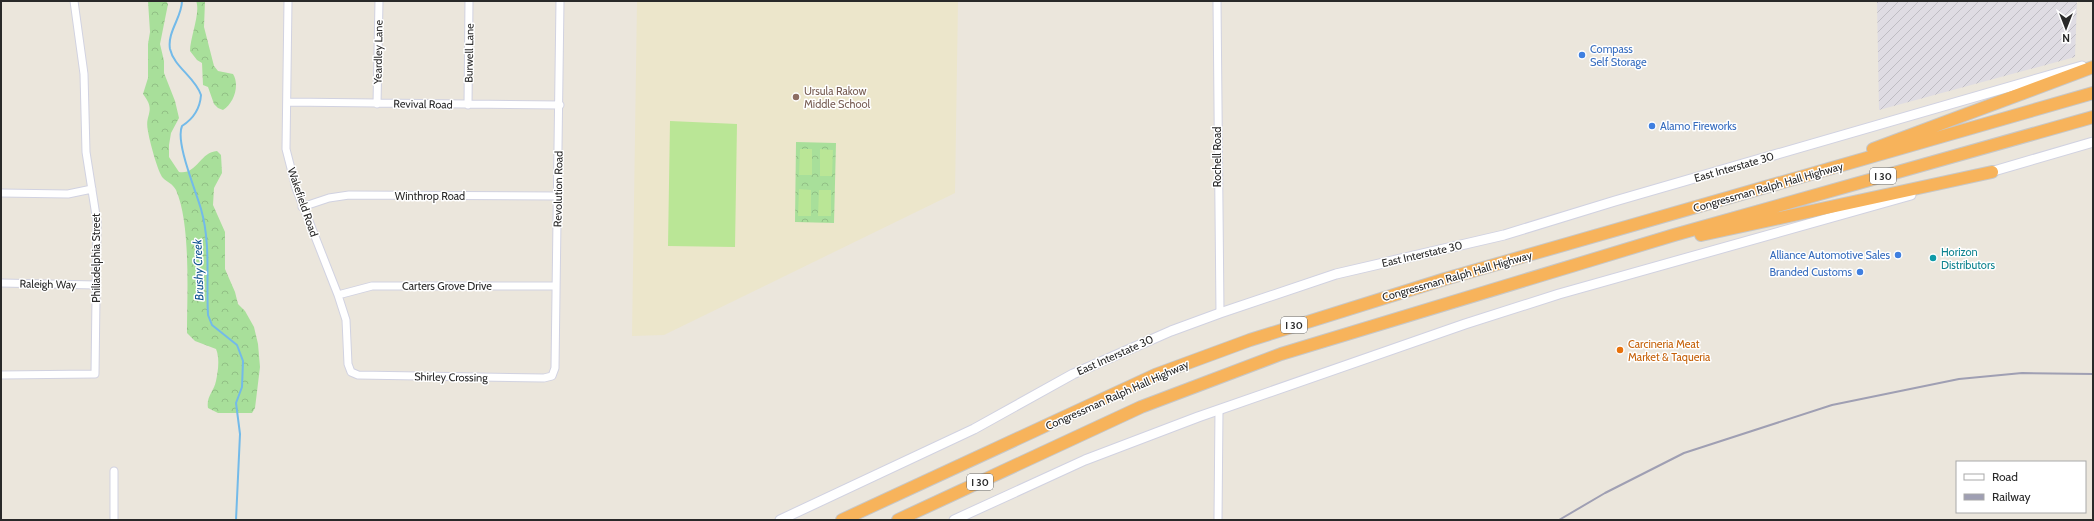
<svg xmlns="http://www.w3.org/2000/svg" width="2094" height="521" font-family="Cabin,sans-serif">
	<defs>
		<pattern id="industrial-furrows" width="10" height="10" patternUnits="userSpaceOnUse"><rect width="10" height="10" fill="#dfdce3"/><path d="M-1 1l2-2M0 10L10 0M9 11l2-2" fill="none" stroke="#bfbdc3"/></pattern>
		<pattern id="forest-crowns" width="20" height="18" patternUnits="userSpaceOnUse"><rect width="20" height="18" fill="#a8df9a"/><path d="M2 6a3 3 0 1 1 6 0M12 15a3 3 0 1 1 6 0" fill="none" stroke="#91bf85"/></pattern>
	</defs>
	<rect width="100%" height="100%" fill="#ebe6dc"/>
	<path fill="url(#industrial-furrows)" d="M1877,1H2077L2075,57L1879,110Z"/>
	<path fill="#ece6cb" d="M637,1H958L955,193L664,335L632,336Z"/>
	<path fill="url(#forest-crowns)" d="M148,1H166L168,4L160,44L164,61V73L175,101L179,118L171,133L169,145V157L179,172C197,175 200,152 217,151L221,155L222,173L214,188L213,205L225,232V269L235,292L238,304L245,311L254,327L258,344L260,367L255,408L252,413H218L208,408C206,397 214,391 216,381C218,372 220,358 216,349L195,341L187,333C187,295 191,224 176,190C173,184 167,182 163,178C158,173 149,139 148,131C144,114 157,112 143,94L148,78V44L150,32Z
		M196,1H205L204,27L214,66L218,71L233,74C240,85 234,103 223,110L218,108L214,104L208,87L203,85L202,63L197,60L190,51C190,37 201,12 196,1Z
		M796,142L836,143L834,223L795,222Z"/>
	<path fill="#bae696" d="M670,121L737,124L735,247L668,246Z
		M800,149H812V175H799Z
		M820,149L833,150L832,176H820Z
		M799,189L811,190V216H798Z
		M819,190H831V216H818Z"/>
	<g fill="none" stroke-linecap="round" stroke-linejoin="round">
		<path stroke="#73bae9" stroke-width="2" d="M182,1C182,17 167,32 170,49C174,67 195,77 201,95C200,109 193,119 182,126C175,142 196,191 201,209C211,244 206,279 208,315L212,325L237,345L243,361L242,387L236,403L240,434L236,520"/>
		<g stroke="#d1d2e1" stroke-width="9">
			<path id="minor" d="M288,1L286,149L296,188L338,295L346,320L348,364L351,372L358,375L544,378L552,376L555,368L560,1
				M1217,1L1220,313
				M287,102L560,105
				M377,104L379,1
				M468,105L469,1
				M1,193L68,194L92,189
				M302,207L329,198L349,195L558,196
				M1,283L96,285
				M338,295L372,286H556
				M1,375L95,374L97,222L86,152L84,74L74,1
				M114,471V520
				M1218,520L1219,410"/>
		</g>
		<g stroke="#d1d2e1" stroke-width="11">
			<path id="secondary" d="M1987,173L2093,142
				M780,520L974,429L1073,374L1171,331L1220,313L1336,274L1504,235L1615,201L2082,66
				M954,520L1085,460L1198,417L1465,324L1559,294L1911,195"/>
		</g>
		<g stroke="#c7c7c7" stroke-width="14">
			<path id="motorway" d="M1873,149L2093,67
				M1701,235L1992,172
				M842,520L1155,375L1250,340L1445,279L2093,93
				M898,520L1141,407L1281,354L1674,235L2093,117"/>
		</g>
		<use href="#minor" stroke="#fff" stroke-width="7"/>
		<use href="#secondary" stroke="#fff" stroke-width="9"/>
		<use href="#motorway" stroke="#f7b35b" stroke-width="12"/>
		<path stroke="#9f9fb3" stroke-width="2" d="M1559,520L1605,493L1684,453L1832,405L1959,379L2022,373L2093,374"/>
	</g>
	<g fill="#3f7fe0" stroke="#fff" stroke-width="1.5">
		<circle cx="1582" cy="55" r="4"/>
		<circle cx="1652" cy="126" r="4"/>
		<circle cx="1898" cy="255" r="4"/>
		<circle cx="1860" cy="272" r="4"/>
	</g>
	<circle fill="#8d6e63" stroke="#fff" stroke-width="1.5" cx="796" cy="97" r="4"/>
	<circle fill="#0f9aa8" stroke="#fff" stroke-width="1.5" cx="1933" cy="258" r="4"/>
	<circle fill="#e8710a" stroke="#fff" stroke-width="1.5" cx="1620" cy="350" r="4"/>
	<g text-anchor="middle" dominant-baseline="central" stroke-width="3" stroke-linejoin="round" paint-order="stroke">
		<g fill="#fff" stroke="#696969" stroke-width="1">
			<rect x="1870" y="168" width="26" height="16" rx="3"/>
			<rect x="1281" y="317" width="26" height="16" rx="3"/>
			<rect x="967" y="474" width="26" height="16" rx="3"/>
		</g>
		<g font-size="10" font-weight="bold" fill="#292929">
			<text x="1883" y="176">I 30</text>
			<text x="1294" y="325">I 30</text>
			<text x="980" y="482">I 30</text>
		</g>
		<g font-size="11" fill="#366cbe" stroke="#fff" text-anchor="start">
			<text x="1590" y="49">Compass<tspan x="1590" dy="13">Self Storage</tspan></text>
			<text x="1660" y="126">Alamo Fireworks</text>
			<text x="1890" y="255" text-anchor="end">Alliance Automotive Sales</text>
			<text x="1852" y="272" text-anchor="end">Branded Customs</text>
		</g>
		<g font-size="11" fill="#292929" stroke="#fff">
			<text transform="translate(378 52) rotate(-89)">Yeardley Lane</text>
			<text transform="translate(469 53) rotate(-89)">Burwell Lane</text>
			<text transform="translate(423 104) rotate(1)">Revival Road</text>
			<text transform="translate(1217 157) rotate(-90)">Rochell Road</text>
			<text transform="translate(1734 167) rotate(-16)">East Interstate 30</text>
			<text transform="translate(1768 187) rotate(-16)">Congressman Ralph Hall Highway</text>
			<text transform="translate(558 189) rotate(-89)">Revolution Road</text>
			<text x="430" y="196">Winthrop Road</text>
			<text transform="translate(303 202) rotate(71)">Wakefield Road</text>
			<text transform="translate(1422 254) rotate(-13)">East Interstate 30</text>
			<text transform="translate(96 258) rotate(-90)">Philiadelphia Street</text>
			<text transform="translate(1457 276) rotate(-16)">Congressman Ralph Hall Highway</text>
			<text transform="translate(48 284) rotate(1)">Raleigh Way</text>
			<text x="447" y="286">Carters Grove Drive</text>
			<text transform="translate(1115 355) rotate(-24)">East Interstate 30</text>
			<text transform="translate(451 377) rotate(1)">Shirley Crossing</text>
			<text transform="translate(1117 395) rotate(-24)">Congressman Ralph Hall Highway</text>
		</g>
		<g font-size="11" fill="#785e54" stroke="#fff" text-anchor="start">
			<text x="804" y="91">Ursula Rakow<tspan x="804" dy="13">Middle School</tspan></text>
		</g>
		<g font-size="11" fill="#0d838f" stroke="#fff" text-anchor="start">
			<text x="1941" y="252">Horizon<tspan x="1941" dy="13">Distributors</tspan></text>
		</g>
		<g font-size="11" fill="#c56008" stroke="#fff" text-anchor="start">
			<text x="1628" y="344">Carcineria Meat<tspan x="1628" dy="13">Market &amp; Taqueria</tspan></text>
		</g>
		<g font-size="12" font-style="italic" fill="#135693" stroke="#fff">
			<text transform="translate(198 270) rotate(-92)">Brushy Creek</text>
		</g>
	</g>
	<rect width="2094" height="521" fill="none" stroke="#292929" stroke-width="4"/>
	<rect x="1956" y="461" width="130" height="52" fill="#ffffff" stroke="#a9a9a9"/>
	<rect x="1964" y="474" width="20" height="6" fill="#ffffff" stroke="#a9a9a9"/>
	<text x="1992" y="481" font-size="12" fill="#292929">Road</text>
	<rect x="1964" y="494" width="20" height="6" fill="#9f9fb3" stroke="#a9a9a9"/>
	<text x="1992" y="501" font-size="12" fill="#292929">Railway</text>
	<g transform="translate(2066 28) rotate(180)" stroke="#ffffff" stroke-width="3" paint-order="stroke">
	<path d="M0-3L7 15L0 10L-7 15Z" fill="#292929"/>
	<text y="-6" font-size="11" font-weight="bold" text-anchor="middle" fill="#292929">N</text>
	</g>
</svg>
